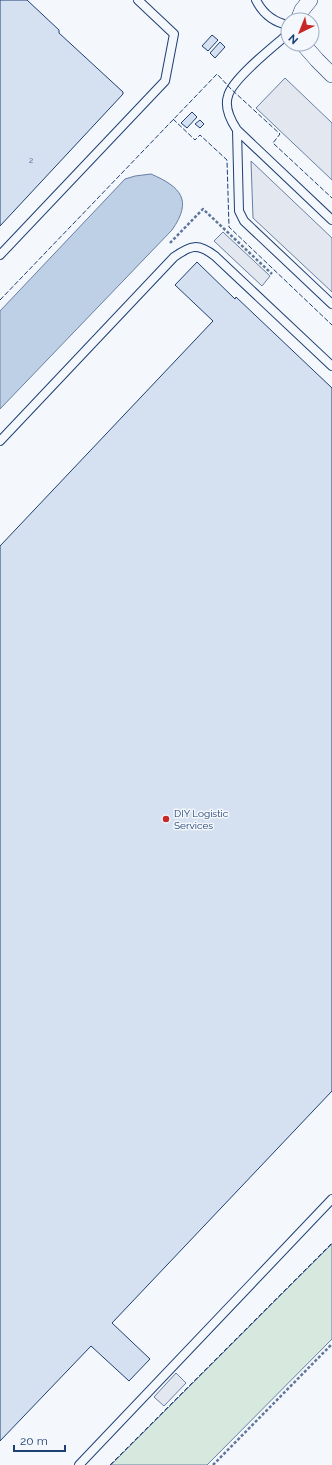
<svg xmlns="http://www.w3.org/2000/svg" width="332" height="1465" font-family="Raleway,sans-serif">
	<rect width="100%" height="100%" fill="#f4f7fb"/>
	<path fill="#d7e8df" stroke="#687fa3" d="M332,1244V1339L207,1465H111Z"/>
	<path fill="#e3e8f0" stroke="#687fa3" d="M285,78L332,123V180L256,108Z
		M251,161L332,238V292L253,218Z
		M223,232L270,276L262,286L214,241Z
		M176,1373L186,1383L164,1406L154,1397Z"/>
	<path fill="#bed0e5" stroke="#687fa3" d="M151,174C181,187 193,200 172,230L0,409V311L125,179L135,176Z"/>
	<path fill="#d5e0f0" stroke="#1d3f73" d="M0,0H27L59,30V33L123,92V94L0,226Z
		M212,35L218,40L208,51L202,46Z
		M220,42L225,47L215,58L210,53Z
		M192,112L197,117L187,128L181,123Z
		M200,120L204,124L200,128L195,124Z
		M197,262L235,299L236,297L332,388V1091L112,1323L150,1359L129,1381L91,1346L0,1441V546L213,321L175,285Z"/>
	<g fill="none" stroke-linecap="round" stroke-linejoin="round">
		<g stroke="#1d3f73" stroke-width="10">
			<path id="service" d="M256,0C263,14 273,22 288,25
				M288,34C274,46 232,79 228,96C224,108 231,121 237,130L332,220
				M237,130L239,211L244,221L332,304
				M0,255L165,81L174,34L138,0
				M0,441L174,257C191,245 198,243 215,256L332,366
				M79,1465L332,1199"/>
		</g>
		<g stroke="#1d3f73" stroke-width="16">
			<path id="minor" d="M298,20L302,10L310,0
				M303,44L317,60L332,75"/>
		</g>
		<path stroke="#5e769c" stroke-width="2.5" stroke-dasharray="3 2" stroke-linecap="butt" d="M170,243L203,209L272,274
			M213,1465L332,1344"/>
		<use href="#service" stroke="#f4f7fb" stroke-width="8"/>
		<use href="#minor" stroke="#f4f7fb" stroke-width="15"/>
		<path stroke="#1d3f73" stroke-width="1" stroke-dasharray="5 2" stroke-linecap="butt" d="M173,119L195,140L200,135L227,160L229,227L332,325
			M0,300L217,74L231,89L280,134L273,143L332,198
			M110,1465L332,1243"/>
	</g>
	<circle fill="#c62828" stroke="#f4f7fb" stroke-width="1.5" cx="166" cy="819" r="4"/>
	<g text-anchor="middle" dominant-baseline="central" stroke-width="3" stroke-linejoin="round" paint-order="stroke">
		<g font-size="8" fill="#4b6792">
			<text x="31" y="160">2</text>
		</g>
		<g font-size="10" fill="#1d3f73" stroke="#f4f7fb" text-anchor="start">
			<text x="174" y="813">DIY Logistic<tspan x="174" dy="12">Services</tspan></text>
		</g>
	</g>
	<g transform="translate(300 32) rotate(223)"><circle r="19" fill="#f4f7fb" stroke="#9eadc5"/>
	<path d="M0-3L7 15L0 10L-7 15Z" fill="#c62828"/>
	<text y="-6" font-size="11" font-weight="bold" text-anchor="middle" fill="#1d3f73">N</text>
	</g>
	<path d="M14 1445v6h51v-6" fill="none" stroke="#1d3f73" stroke-width="2"/>
	<text x="20" y="1445" font-size="12" fill="#1d3f73" stroke="#f4f7fb" stroke-width="3" paint-order="stroke">20 m</text>
</svg>
